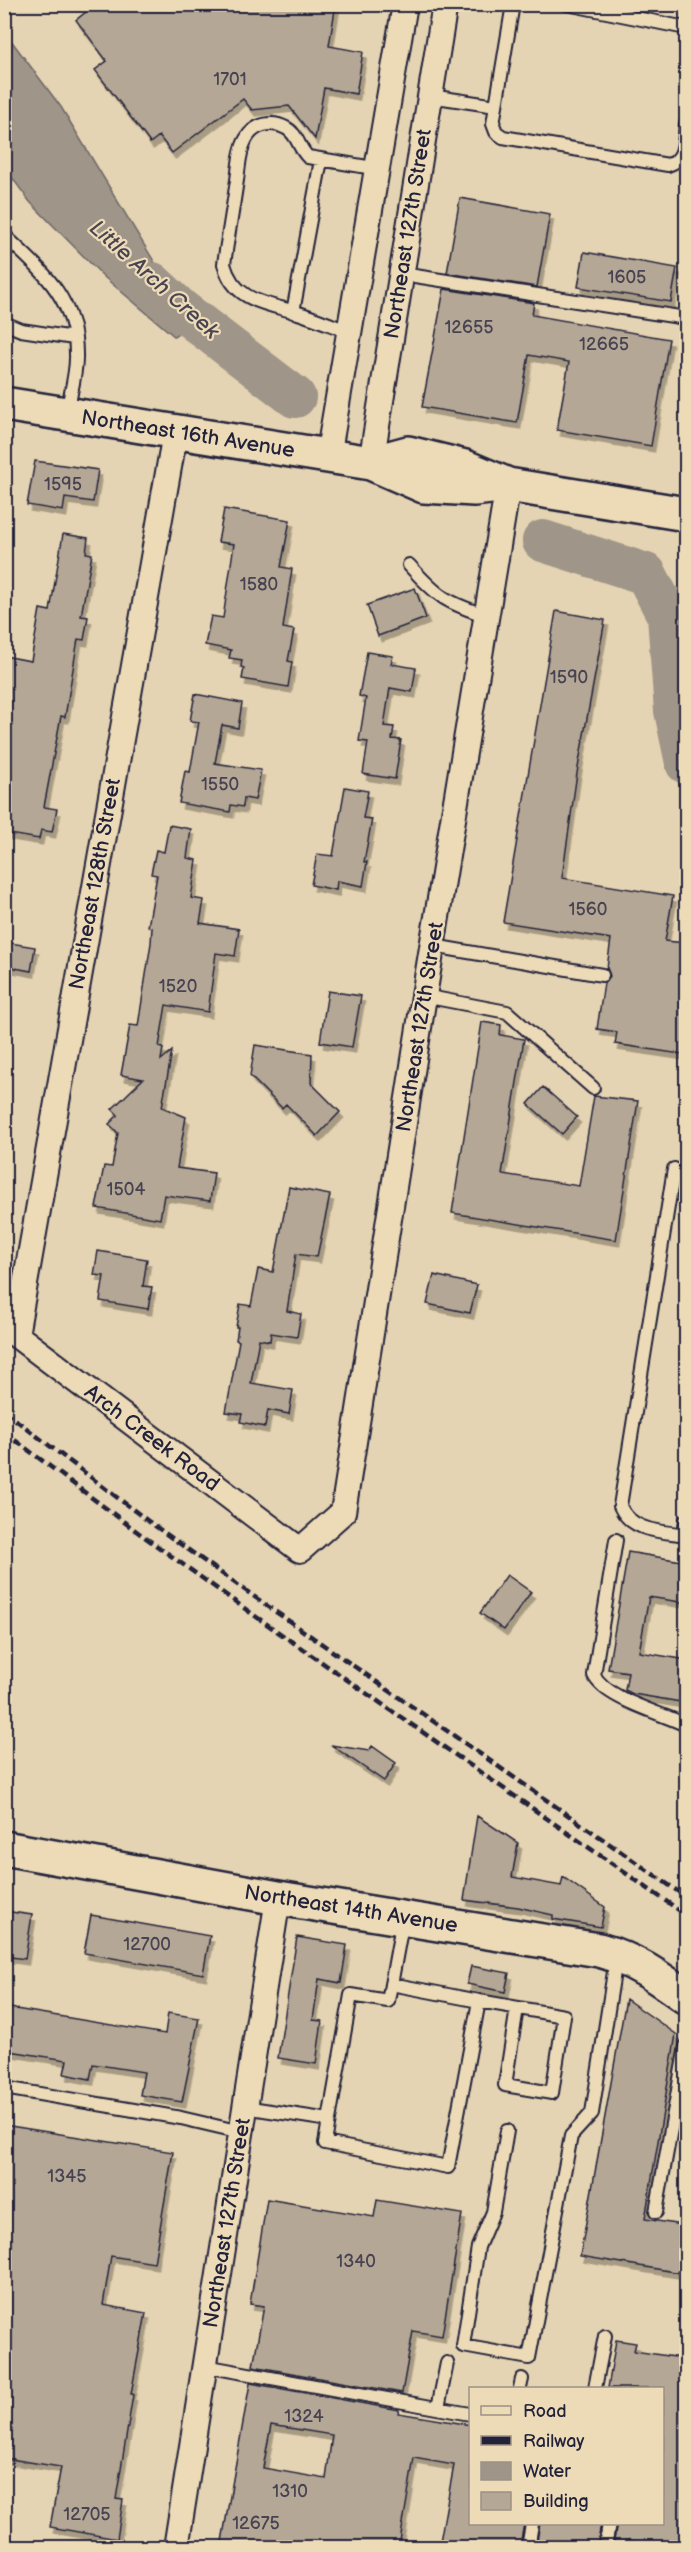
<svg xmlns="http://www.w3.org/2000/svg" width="691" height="2552" font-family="'Balsamiq Sans',sans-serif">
	<defs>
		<filter id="shadow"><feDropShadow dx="3.5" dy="6" stdDeviation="0" flood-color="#0004"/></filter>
	</defs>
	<rect width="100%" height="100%" fill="#e5d4b3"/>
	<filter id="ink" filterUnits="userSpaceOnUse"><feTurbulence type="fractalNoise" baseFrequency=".0167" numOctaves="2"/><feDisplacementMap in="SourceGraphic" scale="12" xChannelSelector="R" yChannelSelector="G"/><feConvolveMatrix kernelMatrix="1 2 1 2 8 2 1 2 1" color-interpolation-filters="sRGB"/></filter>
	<g filter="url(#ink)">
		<path fill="#9f9588" stroke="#6d6769" stroke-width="1.5" d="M4,31L61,107L158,268L201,317L174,336L104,277L30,202L5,168Z"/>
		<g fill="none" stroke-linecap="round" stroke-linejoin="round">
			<path stroke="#9f9588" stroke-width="42" d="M152,283L181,310L295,397
				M543,541L646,574L668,616L675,711L686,763"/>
		</g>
		<path fill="#b5a795" stroke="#22223b" stroke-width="1.5" fill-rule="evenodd" filter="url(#shadow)" d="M96,4H336L329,46L363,52L356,94L324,88L315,139L289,106L252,110L243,99L172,153L159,136L150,143L95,70L107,61L76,20Z
			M460,198L550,214L537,287L447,273Z
			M584,252L677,268L671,302L578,287Z
			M444,289L534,303L532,315L669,339L651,446L557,430L569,362L529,355L517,423L422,407Z
			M35,461L98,470L93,502L65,498L63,511L27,505Z
			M224,509L290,520L281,567L292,569L283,628L294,630L288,661L292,662L288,687L242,679L244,668L241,667L242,660L229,658L231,650L205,645L211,616L223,618L234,544L218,542Z
			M63,534L88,538L86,553L92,554L81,616L88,617L84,640L78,639L65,717L61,716L44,807L57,809L52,832L41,830L39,839L4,833V656L31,661L40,609L50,611Z
			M415,588L426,618L378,636L367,605Z
			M556,611L605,620L577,773L562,878L673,896L665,941L687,943V1055L615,1044L617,1032L597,1029L604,983L610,976L607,968L611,939L503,922Z
			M367,652L393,656L391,664L416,668L412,692L390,688L384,726L394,727L392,739L401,740L395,779L363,774L368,742L359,741L366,698L359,696Z
			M195,694L242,703L238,728L222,725L215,763L261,770L255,800L244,798L243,807L231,805L230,812L179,803L185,771L190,772L199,722L190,721Z
			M345,787L368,791L363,818L372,819L364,862H367L363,886L337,881L336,890L311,885L317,854L333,856Z
			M169,825L191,829L187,858L197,860L191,898L204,900L200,923L239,929L235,956L216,953L208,1012L166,1005L159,1047L163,1048L161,1060L172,1051L162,1107L186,1117L177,1168L214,1173L210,1201L164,1195L160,1219L96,1208L104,1166L112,1167L118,1133L109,1124L118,1115L112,1109L143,1079L121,1075L130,1025L138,1026L151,943L152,928L148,927L157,875L151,874L156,850L164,852Z
			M4,942L35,947L31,971L4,966Z
			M328,991L361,996L352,1047L320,1042Z
			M482,1022L501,1025L500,1035L524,1039L502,1174L579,1186L594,1096L638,1101L616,1240L452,1213Z
			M255,1045L312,1054L311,1083L340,1112L317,1136L286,1104L282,1108L250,1076Z
			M543,1087L577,1117L562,1134L528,1104Z
			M289,1187L330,1195L317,1257L296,1254L287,1311L301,1314L297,1337L271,1333L270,1341L259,1339L251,1383L293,1390L289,1414L268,1410L265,1427L240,1422L242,1414L226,1412L239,1341L236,1340L238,1327H236L240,1304L251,1306L258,1269L273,1272Z
			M98,1251L147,1259L143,1286L152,1287L148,1309L100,1301L104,1276L94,1275Z
			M434,1275L477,1285L470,1313L427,1304Z
			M628,1552L687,1562V1603L649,1597L639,1652L687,1660V1703L633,1694L625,1690L628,1672L608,1669Z
			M507,1575L531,1592L504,1630L480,1613Z
			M331,1745L369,1751L372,1746L396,1763L384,1781Z
			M477,1816L518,1843L512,1877L561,1886L563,1877L605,1907L601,1927L553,1919V1915L518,1907L464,1900Z
			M4,1911L32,1915L25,1959L4,1956Z
			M91,1915L210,1936L203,1974L84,1953Z
			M297,1937L347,1945L341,1983L319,1979L313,2020L322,2021L316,2064L278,2058Z
			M471,1966L509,1973L505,1992L467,1984Z
			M626,1999L676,2034L645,2219L687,2226V2274L580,2256Z
			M4,2007L165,2034L168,2013L199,2018L182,2102L140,2095L144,2072L93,2064L90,2079L64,2074L67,2060L4,2050Z
			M4,2125L173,2152L154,2263L111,2256L103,2305L146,2313L131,2394L133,2395L116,2499L123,2500L117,2539L50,2527L61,2467L4,2458Z
			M267,2199L374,2217L377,2200L462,2214L442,2336L413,2331L402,2393L253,2366L264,2306L250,2304Z
			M616,2340L636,2343L634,2351L687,2359V2547L628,2540L627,2545L621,2544V2547H613L617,2523H663V2388H608Z
			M250,2383L399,2410L398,2413L471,2425V2523H524L520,2547H439L454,2465L414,2458L399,2547H221ZM271,2425L332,2435L326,2479L263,2468Z
			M540,2523H601L597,2547H536Z"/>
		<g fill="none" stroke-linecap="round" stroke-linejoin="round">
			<g stroke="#22223b" stroke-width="16">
				<path id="lane" d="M515,4L512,10L493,124L496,132L503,137L668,165C686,160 684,140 686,124
					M567,4L686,28
					M430,96L496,106
					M4,235C41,270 76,298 76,354C77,373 70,394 67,413
					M402,274L686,318
					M293,312L321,160
					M4,323L21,330L74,338
					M350,332C331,325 312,317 292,311C262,303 233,299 224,264C228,236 233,208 237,180C239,167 239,151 246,139C254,124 272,120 286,128C298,134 298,148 308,157L379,169
					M409,565C438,597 445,602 487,616
					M433,946L602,975
					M424,996L507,1012L593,1088
					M674,1169L620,1506C631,1532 661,1531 686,1535
					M684,1535L686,1520
					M616,1540L594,1675C605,1699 662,1713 686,1725
					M479,2001L564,2016L552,2093L505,2085L517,2008
					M4,2088L181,2118L241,2132
					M245,2107L329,2120L351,1995L388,2001L403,1919
					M329,2120L325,2143L448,2167L479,2001L391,1984
					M507,2131L493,2212L478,2247L463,2346L529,2358L571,2136L592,2113L616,1959
					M656,2212L686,2046
					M205,2366L470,2414
					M520,2388L522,2379
					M595,2388L605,2336
					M438,2408L447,2363
					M528,2548L532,2524
					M605,2548L609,2524"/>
			</g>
			<g stroke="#22223b" stroke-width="28">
				<path id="street" d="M328,457L405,4
					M371,463L445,4
					M4,1326L300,1550L343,1512L424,996L508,485
					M16,1335L175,433
					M176,2548L278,1898"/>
			</g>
			<g stroke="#22223b" stroke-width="38">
				<path id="secondary" d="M4,404L371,463L424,486L474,489L508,485
					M371,463L408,453L465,467L508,485L686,514
					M4,1848L278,1898L599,1950C633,1959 658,1977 686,1997"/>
			</g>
			<use href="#lane" stroke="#eddbb8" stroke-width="12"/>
			<use href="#street" stroke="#eddbb8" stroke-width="24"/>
			<use href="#secondary" stroke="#eddbb8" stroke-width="33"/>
			<path stroke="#22223b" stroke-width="4.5" stroke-dasharray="9 4.5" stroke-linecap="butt" d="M4,1411L148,1521L266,1605L686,1897
				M4,1432L139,1533L258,1618L686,1915"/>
		</g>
	</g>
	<g text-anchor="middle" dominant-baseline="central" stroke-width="4.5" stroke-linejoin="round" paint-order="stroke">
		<g font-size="18" fill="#474352">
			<text x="230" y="79">1701</text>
			<text x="627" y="277">1605</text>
			<text x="469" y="327">12655</text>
			<text x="604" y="344">12665</text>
			<text x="63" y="484">1595</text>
			<text x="259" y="584">1580</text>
			<text x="569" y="677">1590</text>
			<text x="220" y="784">1550</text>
			<text x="588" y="909">1560</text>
			<text x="178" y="986">1520</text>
			<text x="126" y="1189">1504</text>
			<text x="147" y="1944">12700</text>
			<text x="67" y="2176">1345</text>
			<text x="356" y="2261">1340</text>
			<text x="304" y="2416">1324</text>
			<text x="290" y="2491">1310</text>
			<text x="87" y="2514">12705</text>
			<text x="256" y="2523">12675</text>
		</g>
		<g font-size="21" fill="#22223b" stroke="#eddbb8">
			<text transform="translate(408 234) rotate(-81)">Northeast 127th Street</text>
			<text transform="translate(188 434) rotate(9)">Northeast 16th Avenue</text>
			<text transform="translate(95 884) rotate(-80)">Northeast 128th Street</text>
			<text transform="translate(420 1027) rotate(-81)">Northeast 127th Street</text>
			<text transform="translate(152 1438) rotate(37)">Arch Creek Road</text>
			<text transform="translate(351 1909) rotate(9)">Northeast 14th Avenue</text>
			<text transform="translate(227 2223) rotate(-81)">Northeast 127th Street</text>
		</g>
		<g font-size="22" font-style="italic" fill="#484452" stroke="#eddbb8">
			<text transform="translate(154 280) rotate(42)">Little Arch Creek</text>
		</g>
	</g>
	<rect width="691" height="2552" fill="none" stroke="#eddbb8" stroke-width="24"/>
	<rect x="12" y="12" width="667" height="2528" fill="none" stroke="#22223b" stroke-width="2" filter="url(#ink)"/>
	<rect x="469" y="2387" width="195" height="138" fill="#eddbb8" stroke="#9c9186" stroke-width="1.5"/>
	<rect x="481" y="2406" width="30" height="9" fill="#eddbb8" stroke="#9c9186" stroke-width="1.5"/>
	<text x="523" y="2417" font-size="18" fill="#22223b">Road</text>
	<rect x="481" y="2436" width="30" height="9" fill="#22223b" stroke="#9c9186" stroke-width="1.5"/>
	<text x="523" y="2447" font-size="18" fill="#22223b">Railway</text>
	<rect x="481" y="2462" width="30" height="18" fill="#9f9588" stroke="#9c9186" stroke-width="1.5"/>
	<text x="523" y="2477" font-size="18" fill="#22223b">Water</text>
	<rect x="481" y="2492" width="30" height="18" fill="#b5a795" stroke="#9c9186" stroke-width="1.5"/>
	<text x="523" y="2507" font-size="18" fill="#22223b">Building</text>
</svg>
